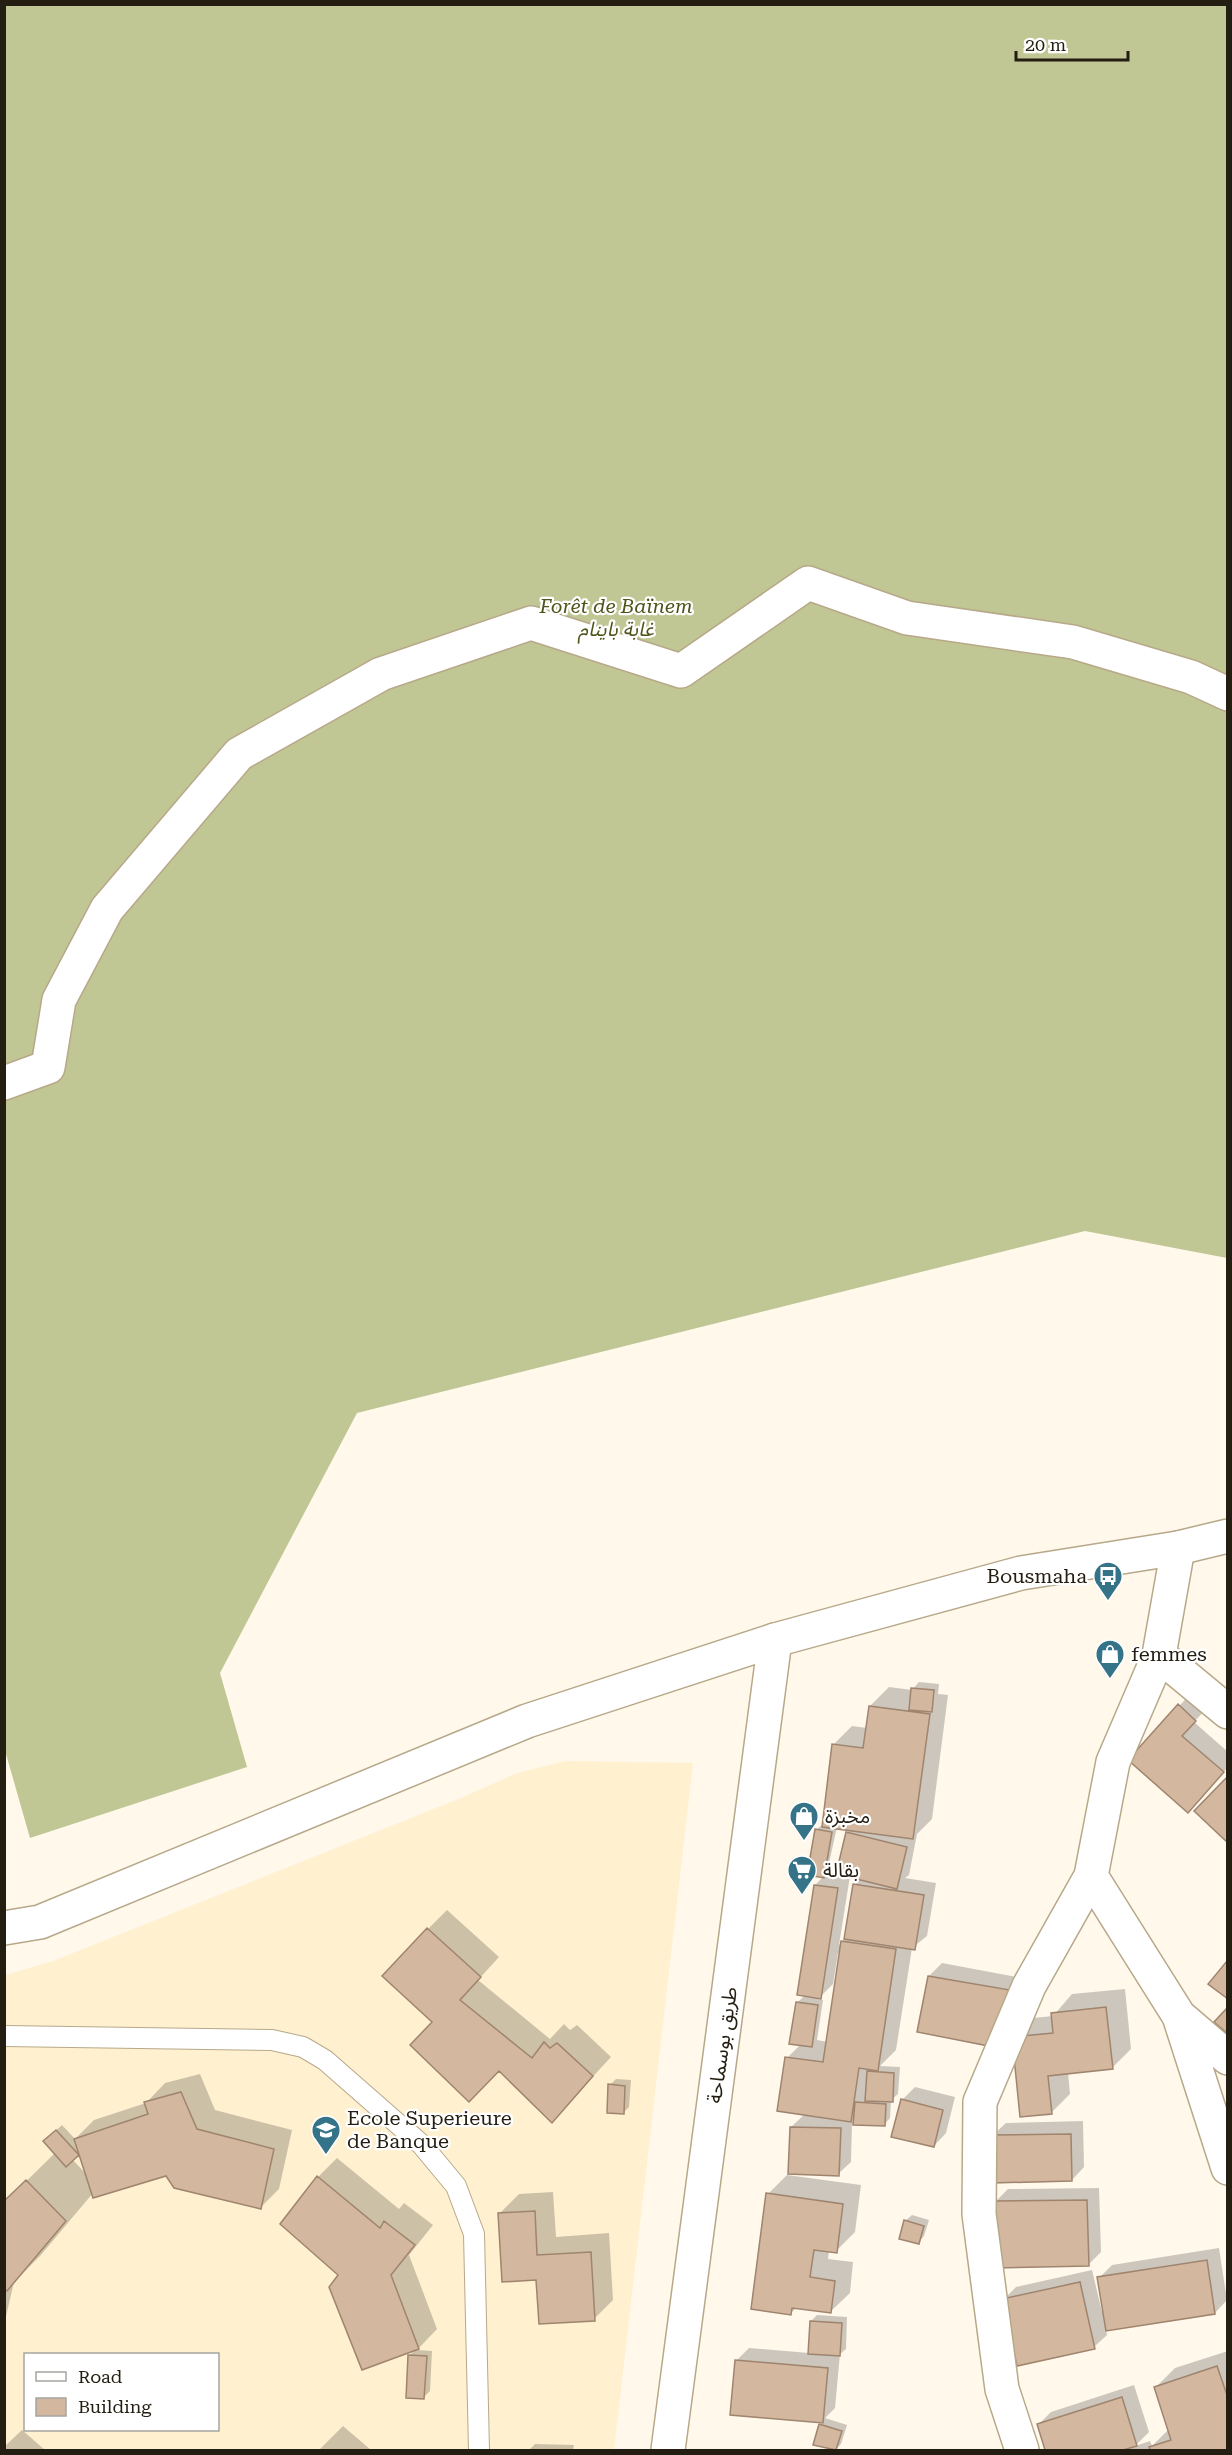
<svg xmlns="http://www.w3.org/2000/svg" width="1232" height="2455" font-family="'Roboto Serif','Noto Sans Arabic',serif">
	<rect width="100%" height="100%" fill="#fff8eb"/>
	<path fill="#fff0d0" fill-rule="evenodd" d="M566,1761L693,1763L614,2450H5V1975L53,1961L461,1798L517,1773ZM26,2354H218V2430H26Z"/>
	<path fill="#c1c794" d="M4,5H1228L1227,1258L1085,1231L357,1413L220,1673L247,1767L30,1838L4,1747Z"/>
	<path fill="#0003" fill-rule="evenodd" d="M919,1682L939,1684L938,1694L948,1695L932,1819L917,1834L909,1875L905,1878L936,1883L927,1936L912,1948L896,2050L880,2066L900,2067L898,2094L891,2100L890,2118L884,2125L852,2123L851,2162L838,2174L791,2127L806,2113L787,2058L801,2044L797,2003L805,1995L815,1885L824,1876L809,1874L816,1830L823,1824L833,1745L852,1726L867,1728L870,1706L889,1687L912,1690ZM837,1827L851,1829L847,1833L837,1874L827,1872ZM850,1876L860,1879L854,1885L846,1938L839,1945ZM838,1953H841L827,2042L817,2040L823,2000L818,1999L833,1984Z
		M1192,1692L1208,1707L1194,1722L1228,1752V1767L1200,1798L1130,1760Z
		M447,1910L499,1957L478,1980L550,2039L564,2024L570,2030L577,2025L611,2057L552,2121L499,2070L434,2022L428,1929Z
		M942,1963L1022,1978L1011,2033L929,1976Z
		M1125,1989L1131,2049L1112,2068L1068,2072L1070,2094L1051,2113L1014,2037L1033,2018L1053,2016L1072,1994Z
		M200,2074L215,2110L292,2130L279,2189L260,2208L167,2175L93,2193L40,2256L14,2282L4,2325V2203L55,2153L51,2135L62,2125L75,2139L94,2120L146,2103L165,2083ZM80,2152L87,2175L72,2159Z
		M616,2079L631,2080L629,2107L623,2113L610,2085Z
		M915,2087L955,2097L946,2133L934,2146L902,2100Z
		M1083,2121L1084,2167L1072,2180L993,2135L1006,2123Z
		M337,2158L399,2209L404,2203L433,2225L409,2255L437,2329L417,2350L432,2351L430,2391L424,2397L409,2356L416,2349L340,2275L282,2224L318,2177Z
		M787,2175L861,2185L855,2232L836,2251H829L828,2259L853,2262L850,2293L830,2312L797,2307L791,2313L768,2194Z
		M1099,2188L1101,2252L1088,2265L995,2202L1008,2189Z
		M553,2192L556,2237L609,2233L613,2300L594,2319L538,2278L500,2213L519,2194Z
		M912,2215L929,2220L924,2236L918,2243L905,2221Z
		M1219,2248L1227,2300L1215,2313L1106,2329L1107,2335L1094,2347L1003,2300L1016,2287L1092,2270L1102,2312L1104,2311L1099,2278L1112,2265Z
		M817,2315L847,2317L846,2349L840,2354L835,2408L825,2418L847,2425L841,2444L835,2450L814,2444L824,2421L732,2413L736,2361L749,2348L809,2353L811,2321Z
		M1228,2351V2450H1047L1038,2425L1051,2412L1134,2385L1149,2432L1135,2446L1150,2441L1152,2446L1169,2429L1156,2387L1175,2368Z
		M343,2426L371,2450H319Z
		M22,2430L45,2450H4V2447Z
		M535,2444L574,2445L573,2450H529Z"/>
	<path fill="#d3b79f" stroke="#9f846e" stroke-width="1.5" d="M911,1688L934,1690L932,1712L909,1710Z
		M1178,1704L1196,1721L1182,1736L1224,1772L1188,1813L1128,1760Z
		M869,1706L930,1714L913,1839L822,1827L832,1744L863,1748Z
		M1228,1776V1843L1194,1811Z
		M815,1829L832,1832L824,1878L807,1875Z
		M846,1832L907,1847L897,1889L836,1874Z
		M853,1884L924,1895L915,1950L844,1939Z
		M814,1885L838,1888L821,1999L797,1995Z
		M427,1928L481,1977L460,2000L532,2058L544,2042L550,2048L557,2043L593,2076L552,2123L499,2071L469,2102L410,2045L432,2022L382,1976Z
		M841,1941L896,1949L878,2071L859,2068L851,2122L777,2111L785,2057L823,2062Z
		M1227,1961L1228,1962V1999L1208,1984Z
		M928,1976L1010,1990L999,2048L917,2032Z
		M796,2002L818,2005L812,2047L789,2044Z
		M1106,2007L1113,2069L1048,2076L1052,2114L1020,2117L1012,2037L1053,2033L1051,2013Z
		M1228,2007V2034L1214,2022Z
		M867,2071L894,2073L893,2102L865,2101Z
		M608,2084L625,2086L624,2114L607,2113Z
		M181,2092L197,2129L274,2149L261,2209L174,2188L166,2176L93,2198L74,2139L148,2114L144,2102Z
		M901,2099L943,2110L934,2147L891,2137Z
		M855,2102L886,2104L885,2126L853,2125Z
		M790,2127L841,2128L839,2176L788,2174Z
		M56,2130L79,2155L66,2167L43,2141Z
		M1071,2134L1072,2181L993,2183L992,2135Z
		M317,2176L380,2228L384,2221L415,2245L391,2275L419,2349L362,2370L329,2287L338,2275L280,2224Z
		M26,2180L66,2221L7,2291L4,2290V2201Z
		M766,2193L843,2204L837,2253L814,2250L810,2277L835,2281L831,2313L792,2308L791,2315L751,2309Z
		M1087,2200L1089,2266L995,2268L994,2201Z
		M535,2211L537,2255L591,2252L595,2321L539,2324L536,2280L502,2282L498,2213Z
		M904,2220L924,2226L919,2244L899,2239Z
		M1207,2260L1215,2314L1106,2331L1097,2277Z
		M1080,2282L1095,2349L1017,2366L1002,2299Z
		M810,2321L842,2323L840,2356L808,2354Z
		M408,2355L427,2356L424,2399L406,2398Z
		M735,2360L828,2368L823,2423L730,2415Z
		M1217,2366L1228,2398V2450H1150L1149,2447L1171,2440L1154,2387Z
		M1122,2397L1137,2446L1123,2450H1045L1037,2424Z
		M819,2424L842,2431L836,2450L813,2445Z"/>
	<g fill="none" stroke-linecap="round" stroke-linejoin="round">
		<g stroke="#b7a889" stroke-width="22">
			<path id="lane" d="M4,2036L272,2040L303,2047L325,2060L422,2145L456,2186L474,2234L479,2450"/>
		</g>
		<g stroke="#b7a889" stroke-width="36">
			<path id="street" d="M4,1083L48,1067L59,1000L107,909L239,754L381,674L531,623L681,671L808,583L907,618L1073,642L1191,677L1228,694
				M1159,1655L1228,1712
				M1091,1876L1179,2016L1228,2058
				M1179,2016L1228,2168
				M668,2450L775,1640
				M1022,2450L1002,2389L979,2214L980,2102L1029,1986L1091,1876L1113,1762L1159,1655L1178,1548"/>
		</g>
		<g stroke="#b7a889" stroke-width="36">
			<path id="primary" d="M4,1928L40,1922L527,1721L775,1640L1021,1573L1178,1548L1228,1536"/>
		</g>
		<use href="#lane" stroke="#fff" stroke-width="20"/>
		<use href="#street" stroke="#fff" stroke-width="33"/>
		<use href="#primary" stroke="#fff" stroke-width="33"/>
	</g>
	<defs>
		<g id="bus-pin" transform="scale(1.5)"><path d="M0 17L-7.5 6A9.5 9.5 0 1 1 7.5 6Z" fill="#357389" stroke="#fff"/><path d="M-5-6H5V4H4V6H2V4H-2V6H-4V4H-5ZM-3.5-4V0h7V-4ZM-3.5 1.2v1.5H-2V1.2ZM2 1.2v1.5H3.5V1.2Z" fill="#fff"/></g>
		<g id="shop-pin" transform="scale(1.5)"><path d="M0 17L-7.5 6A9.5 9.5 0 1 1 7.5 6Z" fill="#357389" stroke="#fff"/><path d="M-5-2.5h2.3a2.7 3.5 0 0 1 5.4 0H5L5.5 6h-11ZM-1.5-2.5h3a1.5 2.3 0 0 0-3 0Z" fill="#fff"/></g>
		<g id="supermarket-pin" transform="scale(1.5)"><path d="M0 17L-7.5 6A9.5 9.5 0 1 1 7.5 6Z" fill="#357389" stroke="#fff"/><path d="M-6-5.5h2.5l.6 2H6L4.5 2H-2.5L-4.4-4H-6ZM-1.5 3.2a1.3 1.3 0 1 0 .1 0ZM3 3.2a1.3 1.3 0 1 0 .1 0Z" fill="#fff"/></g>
		<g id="university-pin" transform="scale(1.5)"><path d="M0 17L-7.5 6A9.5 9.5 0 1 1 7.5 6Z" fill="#357389" stroke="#fff"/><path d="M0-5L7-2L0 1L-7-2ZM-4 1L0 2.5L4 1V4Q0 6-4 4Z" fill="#fff"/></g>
	</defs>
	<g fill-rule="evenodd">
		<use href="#bus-pin" x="1108" y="1576"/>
		<use href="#shop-pin" x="1110" y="1654"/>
		<use href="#shop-pin" x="804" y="1816"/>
		<use href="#supermarket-pin" x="802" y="1870"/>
		<use href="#university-pin" x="326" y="2130"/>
	</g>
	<g text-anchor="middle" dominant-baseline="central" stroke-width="4.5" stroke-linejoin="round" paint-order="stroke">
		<g font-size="20" font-style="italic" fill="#50541b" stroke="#fff">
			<text x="616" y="606">Forêt de Baïnem<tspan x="616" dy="23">غابة باينام</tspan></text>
		</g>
		<g font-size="20" fill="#241e12" stroke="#fff" text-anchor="start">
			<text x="1087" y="1576" text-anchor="end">Bousmaha</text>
			<text x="1131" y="1654">femmes</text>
			<text x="825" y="1816">مخبزة</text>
			<text x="823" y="1870">بقالة</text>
			<text x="347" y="2118">Ecole Superieure<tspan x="347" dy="23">de Banque</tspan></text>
		</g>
		<g font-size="20" fill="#241e12" stroke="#fff">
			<text transform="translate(722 2045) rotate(-82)">طريق بوسماحة</text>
		</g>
	</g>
	<rect width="1232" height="2455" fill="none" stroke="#241e12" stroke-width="12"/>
	<rect x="24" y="2353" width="195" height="78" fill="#ffffff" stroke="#a7a5a0" stroke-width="1.5"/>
	<rect x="36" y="2372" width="30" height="9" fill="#ffffff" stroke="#a7a5a0" stroke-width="1.5"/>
	<text x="78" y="2383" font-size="18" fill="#241e12">Road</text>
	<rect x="36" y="2398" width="30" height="18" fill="#d3b79f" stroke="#a7a5a0" stroke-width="1.5"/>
	<text x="78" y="2413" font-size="18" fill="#241e12">Building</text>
	<path d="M1016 51v9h112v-9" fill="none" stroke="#241e12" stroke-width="3"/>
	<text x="1025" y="51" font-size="18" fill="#241e12" stroke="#ffffff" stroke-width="4.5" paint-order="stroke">20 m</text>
</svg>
